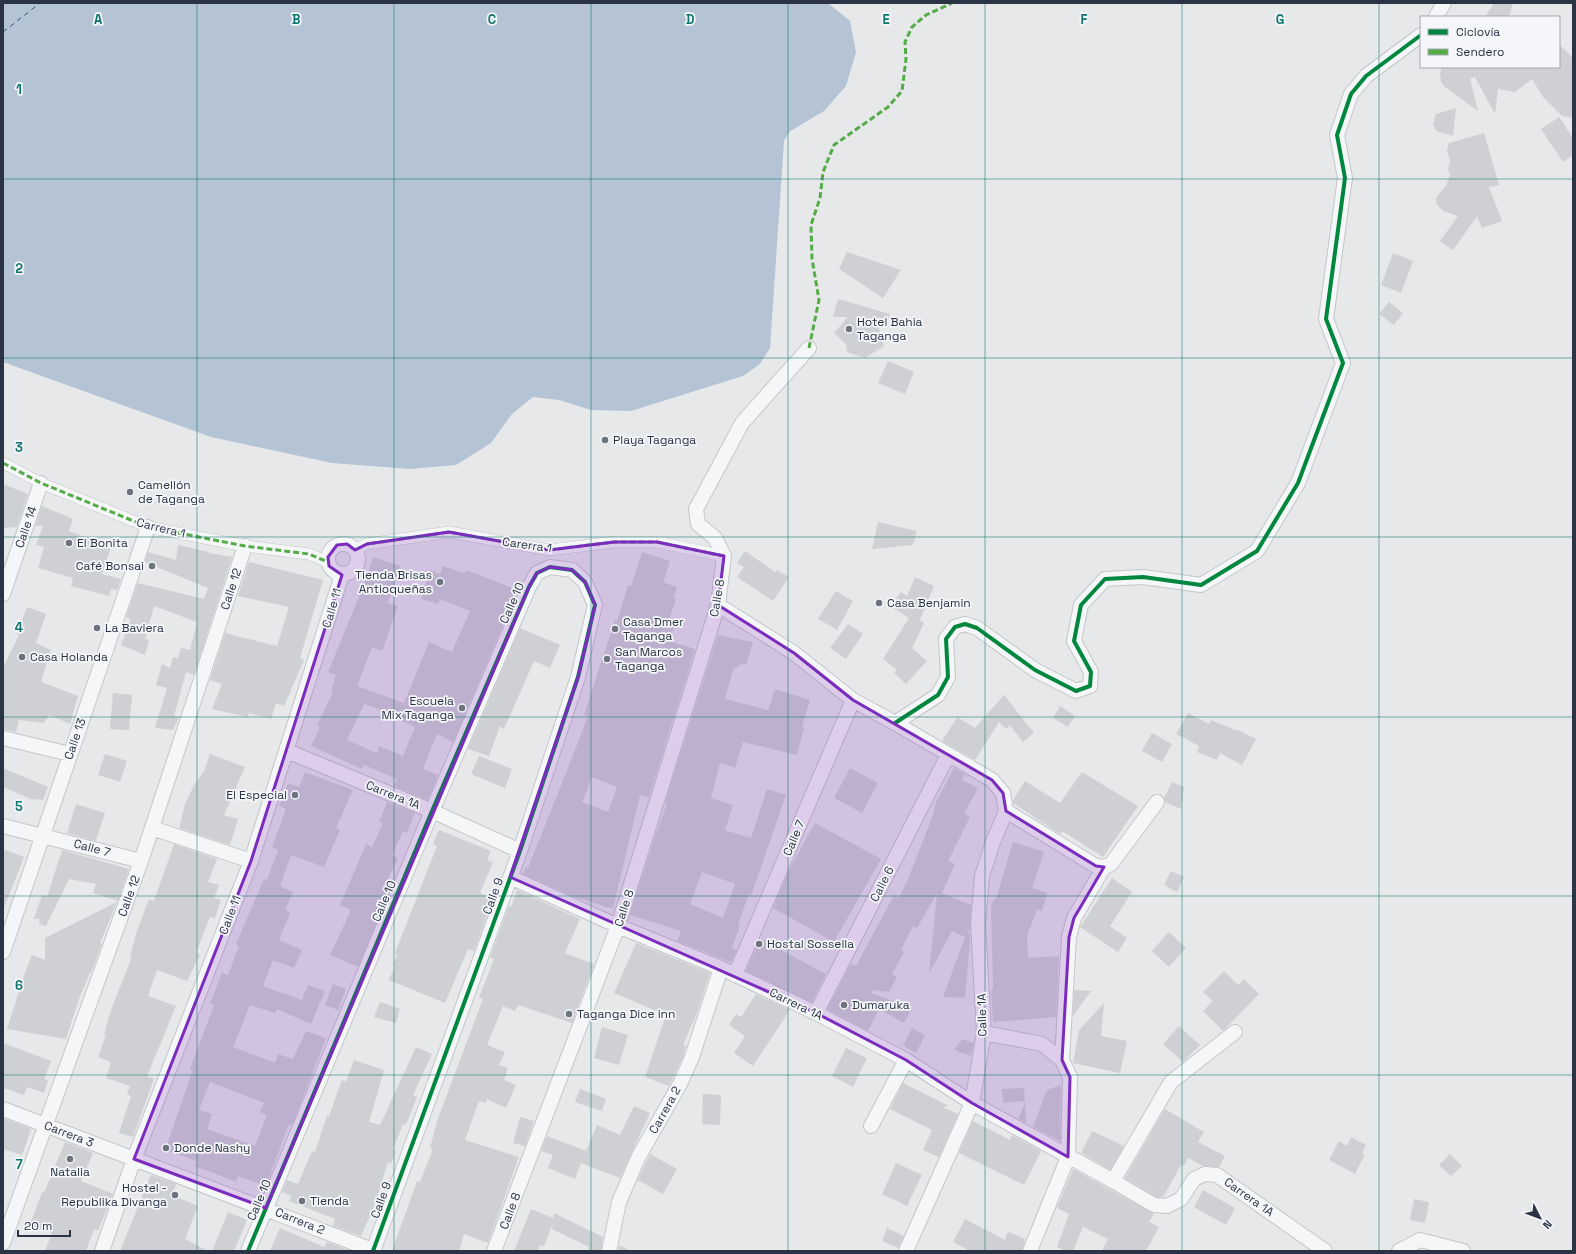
<svg xmlns="http://www.w3.org/2000/svg" width="1576" height="1254" font-family="'Space Grotesk',sans-serif">
	<rect width="100%" height="100%" fill="#e6e8ea"/>
	<path fill="#b4c4d5" d="M3,3H828L850,21L856,52L846,86L824,111L789,132L784,141L770,348L760,364L743,376L631,411L591,410L559,400L533,397L512,414L491,443L456,465L410,469L332,463L211,437L3,362Z"/>
	<g fill="none" stroke-linecap="round" stroke-linejoin="round">
		<path stroke="#34527a" stroke-width="1" stroke-dasharray="5 4" stroke-linecap="butt" d="M3,32L40,3"/>
	</g>
	<path fill="#ced0d3" fill-rule="evenodd" d="M1494,3H1513L1509,17H1485Z
		M1559,44L1573,58V118L1562,116L1543,97L1532,79L1515,92L1498,89L1495,114L1475,77L1470,79L1478,111L1444,86L1441,82L1440,73L1442,67H1559Z
		M1456,108L1453,136L1436,131L1433,124L1436,114Z
		M1559,117L1573,138V155L1563,162L1541,129Z
		M1484,133L1499,185L1489,187L1502,221L1482,228L1477,216L1453,250L1440,241L1458,216L1443,211L1437,205L1436,200L1437,196L1446,186L1450,175L1448,169L1450,161L1447,150L1449,143Z
		M847,252L901,270L883,298L839,269Z
		M1393,253L1413,261L1401,293L1381,285Z
		M838,299L890,314L889,318H876L884,346L865,358L847,352L846,344L834,333L848,317H833Z
		M1389,302L1403,313L1394,325L1379,314Z
		M888,361L914,372L905,394L878,383Z
		M3,484L28,494L17,527L3,528Z
		M42,506L73,519L69,531L111,547L102,574L121,579L117,590L111,589L109,596L71,586L73,578L38,568L44,547L36,545L43,526H35Z
		M878,522L917,531L913,545L872,549Z
		M178,545L209,552V553L232,557L194,675L186,672L174,716L179,717L173,730L155,728L167,688L156,685L162,664L170,668L173,657L178,658L181,648L190,650L197,622L154,606L145,639L149,640L145,655L121,645L131,619L126,617L138,583L204,599L208,588L145,562L148,552L176,560Z
		M745,551L775,572L777,570L789,577L773,601L737,577L744,567L737,563Z
		M642,552L670,561L663,582L677,587L673,599H676L668,623L675,625L669,641L695,649L649,797L640,795L613,909L575,897L523,874L526,867L528,868L568,768L588,716L584,715L615,620L617,621L628,585L631,586ZM592,777L617,787L608,812L582,802Z
		M373,557L400,566L388,603L398,606L382,651L372,647L357,686L404,703L429,642L452,652L470,611L440,599L438,604L421,599L430,570L440,574L443,566L464,573L466,570L518,590L453,742L437,734L423,769L438,775L428,800L394,786L397,779L364,765L362,769L311,746L320,727L317,726L333,692L331,691L336,675L328,672L360,594H361ZM364,704L398,716L397,719L415,727L403,756L379,746L377,753L347,740Z
		M249,562L323,580L300,658L304,660L284,706L276,703L271,719L249,713L248,717L212,709L222,684L210,680L225,633L277,646L289,607L238,596Z
		M915,577L934,586L920,620L924,623L912,648L927,661L906,684L894,673L897,670L883,659L909,618L891,606L901,592L907,596Z
		M836,591L853,601L837,630L818,619Z
		M27,607L46,614L36,643L51,650L41,682L78,696L70,724L49,715L44,723L19,720L16,732L3,729V667L19,635L17,634Z
		M848,624L863,634L846,659L830,648Z
		M520,628L560,645L550,668L534,661L504,729L500,726L489,756L468,749Z
		M718,635L753,642L746,665L741,664L733,670L725,699L768,710L775,689L810,700L802,727L804,728L797,755L743,742L735,768L720,763L711,798L733,805L725,830L751,838L767,789L786,795L751,896L749,894L738,924L740,926L732,948L737,950L731,962L677,941L681,931L630,915L656,834L667,803H665ZM702,872L735,884L723,918L690,904Z
		M113,693L132,695L129,730L110,729Z
		M1004,695L1034,733L1023,742L1010,725L1006,729L999,722L975,760L942,741L957,717L975,728Z
		M1060,706L1075,716L1068,727L1053,718Z
		M1188,713L1209,724L1211,720L1238,731V730L1256,739L1242,765L1220,753L1217,760L1197,752L1199,746L1176,734Z
		M1152,733L1172,744L1162,762L1142,751Z
		M105,754L127,761L120,782L98,775Z
		M210,754L245,767L224,815L238,819L230,845L179,828L185,804L194,785L204,771Z
		M479,756L512,769L505,788L471,774Z
		M3,768L48,787L43,800L31,799L3,787Z
		M850,768L878,783L862,813L834,798Z
		M954,768L965,774L962,780L978,788L964,813L970,817L948,861L955,864L942,893L971,905L970,928L968,933H970V940L965,998L943,997L965,937L952,931L929,974L937,893L917,928L913,926L901,950L904,952L892,974L897,977L889,992L872,990L871,993L912,1008L904,1023L879,1009L868,1031L827,1009L851,964L856,966L894,895L899,898L908,879L933,815L936,802Z
		M305,772L353,790L336,828L340,830L324,867L291,855L280,886L293,892L285,910L290,913L279,940L302,950L294,968L273,960L263,986L302,1000L308,985L325,991L311,1024L277,1009L275,1013L250,1005L233,1047L275,1063L278,1054L293,1059L306,1031L326,1038L292,1125L289,1124L266,1186L238,1176L236,1182L216,1174L195,1166L197,1161L165,1150L193,1070L190,1069L214,1005L210,1004L222,973L228,975L239,946L236,944L264,879L267,880L278,850L272,847L286,809L279,806L288,783L299,787ZM210,1082L264,1103L260,1112L267,1115L255,1146L207,1129L212,1114L199,1110Z
		M1082,772L1138,806L1103,857L1062,831L1060,834L1013,803V800L1025,781L1060,803Z
		M1172,782L1184,787L1181,809L1165,802L1164,798Z
		M387,802L415,813L407,833L403,831L392,855L398,858L388,879L394,881L358,967L330,955L351,910L340,905L366,844L372,847L383,823L379,822Z
		M76,804L105,813L96,841L67,833Z
		M815,823L881,859L834,942L773,908L790,868Z
		M439,830L491,851L487,860L493,862L480,893L493,899L474,951L468,949L445,1003L389,980L395,966L393,965L397,954L395,953L437,846L433,844Z
		M1013,842L1044,852L1032,888L1047,893L1042,911L1037,910L1027,936L1028,958L1059,956L1056,1017L993,1022L991,991L993,988L991,907L994,899H996Z
		M174,844L217,859L208,882L219,885L214,898L221,900L215,918L210,917L196,953L200,955L187,981L157,970L148,996L176,1006L147,1076L154,1079L133,1137L119,1133L131,1096L127,1094L130,1086L106,1078L111,1062L98,1057L106,1035H104L111,1010L132,957L130,956L137,931L149,899L154,901Z
		M3,849L24,857L4,908H3Z
		M62,850L129,869L118,901L93,893L96,884L69,879L46,926L39,924L40,919H34L42,895L47,897Z
		M1171,871L1184,877L1177,892L1164,885Z
		M1112,878L1132,892L1110,926L1127,938L1118,952L1080,927Z
		M517,890L580,919L565,953L594,964L572,1023L518,1005L515,1011L503,1006L487,1045L505,1052L499,1065L508,1068L504,1080L516,1085L506,1108L487,1099L486,1103L479,1101L465,1140L519,1157L488,1243L464,1234L459,1251H392L417,1181L420,1182L433,1149L430,1148L437,1121L483,999L479,998L494,959L490,958L509,906L511,907Z
		M117,902L100,943L102,944L91,973H90L80,996L66,1039L7,1029L25,973L32,955L45,960V938Z
		M1169,932L1186,948L1169,967L1152,951Z
		M760,939L826,974L812,1002L746,971Z
		M636,943L710,973L697,1013L683,1045L686,1046L683,1057L669,1086L645,1077L666,1015L614,993Z
		M1224,971L1238,985L1244,979L1259,994L1223,1031L1203,1011L1213,1001L1203,992Z
		M333,984L346,989L338,1010L325,1005Z
		M1074,990L1091,991L1073,1016Z
		M756,994L790,1010L753,1066L734,1053L745,1036L729,1025L736,1014L741,1017Z
		M380,1002L400,1009L396,1023L374,1017Z
		M1104,1003L1101,1036L1127,1041L1120,1073L1073,1063L1079,1030Z
		M1179,1026L1200,1045L1183,1062L1163,1044Z
		M602,1027L628,1035L619,1065L594,1058Z
		M912,1028L925,1035L916,1053L903,1046Z
		M962,1039L974,1043L971,1056L954,1050Z
		M3,1043L51,1061L44,1079L48,1080L44,1093L27,1087L24,1095L3,1088Z
		M416,1047L432,1054L413,1095L417,1097L406,1125L403,1124L393,1149L396,1151L391,1164L388,1162L375,1204L361,1236L333,1226L335,1219L289,1201L291,1196L282,1192L287,1180L298,1184L312,1151L315,1152L327,1116H329L342,1080L346,1082L354,1060L384,1070L369,1122L380,1125Z
		M846,1048L867,1058L853,1087L832,1076Z
		M903,1083L949,1106L943,1107L958,1114L939,1157L923,1150L932,1130L890,1109Z
		M1061,1085L1060,1141L1033,1127L1047,1090Z
		M1024,1088L1025,1101L1003,1103L1002,1089Z
		M580,1089L606,1099L602,1111L575,1102Z
		M703,1094L721,1095L720,1125L702,1124Z
		M1025,1103L1026,1123L1018,1119Z
		M634,1106L650,1113L620,1178L581,1163L575,1179L548,1168L553,1155L541,1151L547,1136L586,1151L597,1125L620,1135Z
		M1165,1109L1204,1132L1198,1142L1225,1156L1219,1167L1203,1166L1188,1158L1184,1166L1181,1165L1163,1197H1157L1125,1178Z
		M520,1117L534,1121L525,1146L513,1143Z
		M3,1118L31,1129L22,1155L3,1149Z
		M973,1121L1010,1140L1012,1135L1041,1151L1024,1185L959,1153Z
		M1092,1131L1124,1146L1110,1170L1081,1153Z
		M1351,1137L1366,1145L1362,1153L1365,1154L1355,1174L1329,1160L1339,1141L1347,1146Z
		M65,1142L93,1153L81,1181L113,1194L98,1231L94,1229L86,1251H45L52,1233L30,1225L42,1192L44,1193Z
		M650,1154L677,1169L663,1194L638,1180Z
		M1450,1154L1462,1166L1451,1176L1439,1165Z
		M896,1163L922,1175L907,1206L882,1194Z
		M1073,1169L1154,1214L1149,1222L1159,1227L1146,1251H1102L1108,1239L1083,1227L1073,1251H1066L1057,1247L1069,1214L1057,1208Z
		M151,1175L176,1184L172,1195L198,1206L185,1239L208,1251H120Z
		M1203,1190L1235,1208L1226,1225L1194,1207Z
		M1414,1199L1429,1202L1425,1223L1410,1220Z
		M531,1209L553,1218L554,1213L603,1237L601,1251H588L589,1247L552,1229L553,1223L544,1246L540,1245L538,1251H514Z
		M228,1212L247,1220L234,1251H212Z
		M965,1219L1005,1240L1008,1232L1025,1239L1022,1251H970L953,1242Z
		M280,1228L324,1247L327,1242L351,1251H270Z
		M887,1228L904,1236L898,1248L882,1241Z
		M619,1245L631,1251H618Z"/>
	<g fill="none" stroke-linecap="round" stroke-linejoin="round">
		<g stroke="#c4c6c8" stroke-width="12">
			<path id="pedestrian" d="M3,463L41,483L148,527L245,546L309,554L328,562
				M355,550L367,544L449,532L549,550L614,542H657L724,556"/>
		</g>
		<g stroke="#c4c6c8" stroke-width="16">
			<path id="minor" d="M1436,17L1444,3
				M328 559a15 15 0 1 1 30 0a15 15 0 1 1-30 0Z
				M3,594L41,483
				M718,605L794,653L853,700L895,723L992,780L1003,793L1006,811L993,842L982,876L978,923L984,1033L972,1103L906,1251
				M895,723L938,695L948,677L946,639L955,627L965,624L977,628L1035,670L1076,691L1090,686L1091,672L1074,641L1081,605L1105,579L1143,577L1201,585L1257,551L1298,483L1343,363L1326,319L1345,178L1337,135L1351,94L1366,76L1421,35
				M3,738L70,754
				M287,751L432,811L520,851
				M1006,811L1096,866L1104,867L1111,864L1157,802
				M3,826L141,861
				M152,828L251,861
				M510,877L618,926L721,968L816,1013L906,1060L972,1103L1113,1181L1154,1205L1167,1206L1181,1199L1194,1179L1205,1174L1217,1175L1325,1251
				M3,952L148,527
				M735,975L853,700
				M816,1013L948,755
				M984,1033L1042,1044L1062,1060L1070,1077L1068,1157L1030,1251
				M1062,1060L1069,937L1074,918L1104,867
				M3,1109L375,1251
				M871,1126L906,1060
				M1113,1181L1171,1082L1235,1032
				M3,1243L141,861L245,546
				M102,1251L134,1159L251,861L342,575
				M248,1251L432,811L529,587L537,573L550,567L572,570L585,582L595,605L578,677L520,851L373,1251
				M494,1251L618,926L718,605L724,556L715,538L698,524L696,509L742,423L809,348
				M609,1251L619,1202L639,1156L680,1084L692,1057L721,968
				M1399,1251L1420,1240L1463,1251"/>
		</g>
		<use href="#pedestrian" stroke="#f5f6f7" stroke-width="11"/>
		<use href="#minor" stroke="#f5f6f7" stroke-width="14"/>
		<path stroke="#54ac47" stroke-width="3" stroke-dasharray="6 3" stroke-linecap="butt" d="M809,348L819,300L812,259L811,225L820,198L823,172L834,145L888,107L902,91L906,59L905,42L912,27L926,15L952,3
			M3,463L41,483L148,527L245,546L309,554L328,562
			M355,550L367,544L449,532L549,550L614,542H657L724,556"/>
		<g stroke="#f4f6f9" stroke-width="6">
			<path id="cycleway" d="M895,723L938,695L948,677L946,639L955,627L965,624L977,628L1035,670L1076,691L1090,686L1091,672L1074,641L1081,605L1105,579L1143,577L1201,585L1257,551L1298,483L1343,363L1326,319L1345,178L1337,135L1351,94L1366,76L1421,35
				M248,1251L432,811L529,587L537,573L550,567L572,570L585,582L595,605L578,677L520,851L373,1251"/>
		</g>
		<use href="#cycleway" stroke="#00873e" stroke-width="4"/>
	</g>
	<path fill="#7b2cbf" fill-opacity="0.2" stroke="#7b2cbf" stroke-width="3" stroke-linejoin="round" d="M449,532L549,550L614,542H657L724,556L718,605L794,653L853,700L992,780L1003,793L1006,811L1096,866L1104,867L1074,918L1069,937L1062,1060L1070,1077L1068,1157L972,1103L906,1060L816,1013L510,877L578,677L595,605L585,582L572,570L550,567L537,573L529,587L266,1208L134,1159L251,861L342,575L329,566L328,557L337,545L347,544L355,550L367,544Z"/>
	<path fill="none" stroke="#0f766e" stroke-width="1" stroke-opacity="0.55" d="M197,3V1251M394,3V1251M591,3V1251M788,3V1251M985,3V1251M1182,3V1251M1379,3V1251M3,179H1573M3,358H1573M3,537H1573M3,717H1573M3,896H1573M3,1075H1573"/>
	<g fill="#6c737f" stroke="#f4f6f9" stroke-width="1.5">
		<circle cx="849" cy="329" r="4"/>
		<circle cx="605" cy="440" r="4"/>
		<circle cx="130" cy="492" r="4"/>
		<circle cx="69" cy="543" r="4"/>
		<circle cx="152" cy="566" r="4"/>
		<circle cx="440" cy="582" r="4"/>
		<circle cx="879" cy="603" r="4"/>
		<circle cx="97" cy="628" r="4"/>
		<circle cx="615" cy="629" r="4"/>
		<circle cx="22" cy="657" r="4"/>
		<circle cx="607" cy="659" r="4"/>
		<circle cx="462" cy="708" r="4"/>
		<circle cx="295" cy="795" r="4"/>
		<circle cx="759" cy="944" r="4"/>
		<circle cx="844" cy="1005" r="4"/>
		<circle cx="569" cy="1014" r="4"/>
		<circle cx="166" cy="1148" r="4"/>
		<circle cx="70" cy="1159" r="4"/>
		<circle cx="175" cy="1195" r="4"/>
		<circle cx="302" cy="1201" r="4"/>
	</g>
	<g text-anchor="middle" dominant-baseline="central" stroke-width="3.5" stroke-linejoin="round" paint-order="stroke">
		<g font-size="12" fill="#2b3445" stroke="#f4f6f9" text-anchor="start">
			<text x="857" y="322">Hotel Bahia<tspan x="857" dy="14">Taganga</tspan></text>
			<text x="613" y="440">Playa Taganga</text>
			<text x="138" y="485">Camellón<tspan x="138" dy="14">de Taganga</tspan></text>
			<text x="77" y="543">El Bonita</text>
			<text x="144" y="566" text-anchor="end">Café Bonsai</text>
			<text x="432" y="575" text-anchor="end">Tienda Brisas<tspan x="432" dy="14">Antioqueñas</tspan></text>
			<text x="887" y="603">Casa Benjamin</text>
			<text x="623" y="622">Casa Dmer<tspan x="623" dy="14">Taganga</tspan></text>
			<text x="105" y="628">La Baviera</text>
			<text x="615" y="652">San Marcos<tspan x="615" dy="14">Taganga</tspan></text>
			<text x="30" y="657">Casa Holanda</text>
			<text x="454" y="701" text-anchor="end">Escuela<tspan x="454" dy="14">Mix Taganga</tspan></text>
			<text x="287" y="795" text-anchor="end">El Especial</text>
			<text x="767" y="944">Hostal Sossella</text>
			<text x="852" y="1005">Dumaruka</text>
			<text x="577" y="1014">Taganga Dice inn</text>
			<text x="174" y="1148">Donde Nashy</text>
			<text x="70" y="1172" text-anchor="middle">Natalia</text>
			<text x="167" y="1188" text-anchor="end">Hostel -<tspan x="167" dy="14">Republika Divanga</tspan></text>
			<text x="310" y="1201">Tienda</text>
		</g>
		<g font-size="12" fill="#2b3445" stroke="#f4f6f9">
			<text transform="translate(26 527) rotate(-71)">Calle 14</text>
			<text transform="translate(161 528) rotate(14)">Carrera 1</text>
			<text transform="translate(527 545) rotate(8)">Carerra 1</text>
			<text transform="translate(231 589) rotate(-72)">Calle 12</text>
			<text transform="translate(717 598) rotate(-80)">Calle 8</text>
			<text transform="translate(512 603) rotate(-66)">Calle 10</text>
			<text transform="translate(332 608) rotate(-73)">Calle 11</text>
			<text transform="translate(75 739) rotate(-71)">Calle 13</text>
			<text transform="translate(393 795) rotate(22)">Carrera 1A</text>
			<text transform="translate(794 838) rotate(-67)">Calle 7</text>
			<text transform="translate(92 848) rotate(15)">Calle 7</text>
			<text transform="translate(882 884) rotate(-63)">Calle 6</text>
			<text transform="translate(129 896) rotate(-70)">Calle 12</text>
			<text transform="translate(493 896) rotate(-70)">Calle 9</text>
			<text transform="translate(384 901) rotate(-67)">Calle 10</text>
			<text transform="translate(624 908) rotate(-72)">Calle 8</text>
			<text transform="translate(230 915) rotate(-69)">Calle 11</text>
			<text transform="translate(796 1004) rotate(26)">Carrera 1A</text>
			<text transform="translate(982 1015) rotate(-91)">Calle 1A</text>
			<text transform="translate(665 1110) rotate(-61)">Carrera 2</text>
			<text transform="translate(69 1134) rotate(21)">Carrera 3</text>
			<text transform="translate(1249 1197) rotate(35)">Carrera 1A</text>
			<text transform="translate(259 1200) rotate(-67)">Calle 10</text>
			<text transform="translate(381 1200) rotate(-70)">Calle 9</text>
			<text transform="translate(510 1211) rotate(-69)">Calle 8</text>
			<text transform="translate(300 1221) rotate(22)">Carrera 2</text>
		</g>
	</g>
	<g font-size="13" text-anchor="middle" font-weight="bold" fill="#0f766e" stroke="#f4f6f9" stroke-width="3.5" stroke-linejoin="round" paint-order="stroke">
		<text x="98" y="24">A</text>
		<text x="296" y="24">B</text>
		<text x="492" y="24">C</text>
		<text x="690" y="24">D</text>
		<text x="886" y="24">E</text>
		<text x="1084" y="24">F</text>
		<text x="1280" y="24">G</text>
		<text x="19" y="94">1</text>
		<text x="19" y="273">2</text>
		<text x="19" y="452">3</text>
		<text x="19" y="632">4</text>
		<text x="19" y="811">5</text>
		<text x="19" y="990">6</text>
		<text x="19" y="1169">7</text>
	</g>
	<rect width="1576" height="1254" fill="none" stroke="#2b3445" stroke-width="8"/>
	<rect x="1420" y="16" width="140" height="52" fill="#f4f6f9" stroke="#a4a8b1"/>
	<rect x="1428" y="29" width="20" height="6" fill="#00873e" stroke="#a4a8b1"/>
	<text x="1456" y="36" font-size="12" fill="#2b3445">Ciclovía</text>
	<rect x="1428" y="49" width="20" height="6" fill="#54ac47" stroke="#a4a8b1"/>
	<text x="1456" y="56" font-size="12" fill="#2b3445">Sendero</text>
	<g transform="translate(1540 1218) rotate(132)" stroke="#f4f6f9" stroke-width="3" paint-order="stroke">
	<path d="M0-3L7 15L0 10L-7 15Z" fill="#2b3445"/>
	<text y="-6" font-size="11" font-weight="bold" text-anchor="middle" fill="#2b3445">N</text>
	</g>
	<path d="M18 1230v6h52v-6" fill="none" stroke="#2b3445" stroke-width="2"/>
	<text x="24" y="1230" font-size="12" fill="#2b3445" stroke="#f4f6f9" stroke-width="3" paint-order="stroke">20 m</text>
</svg>
